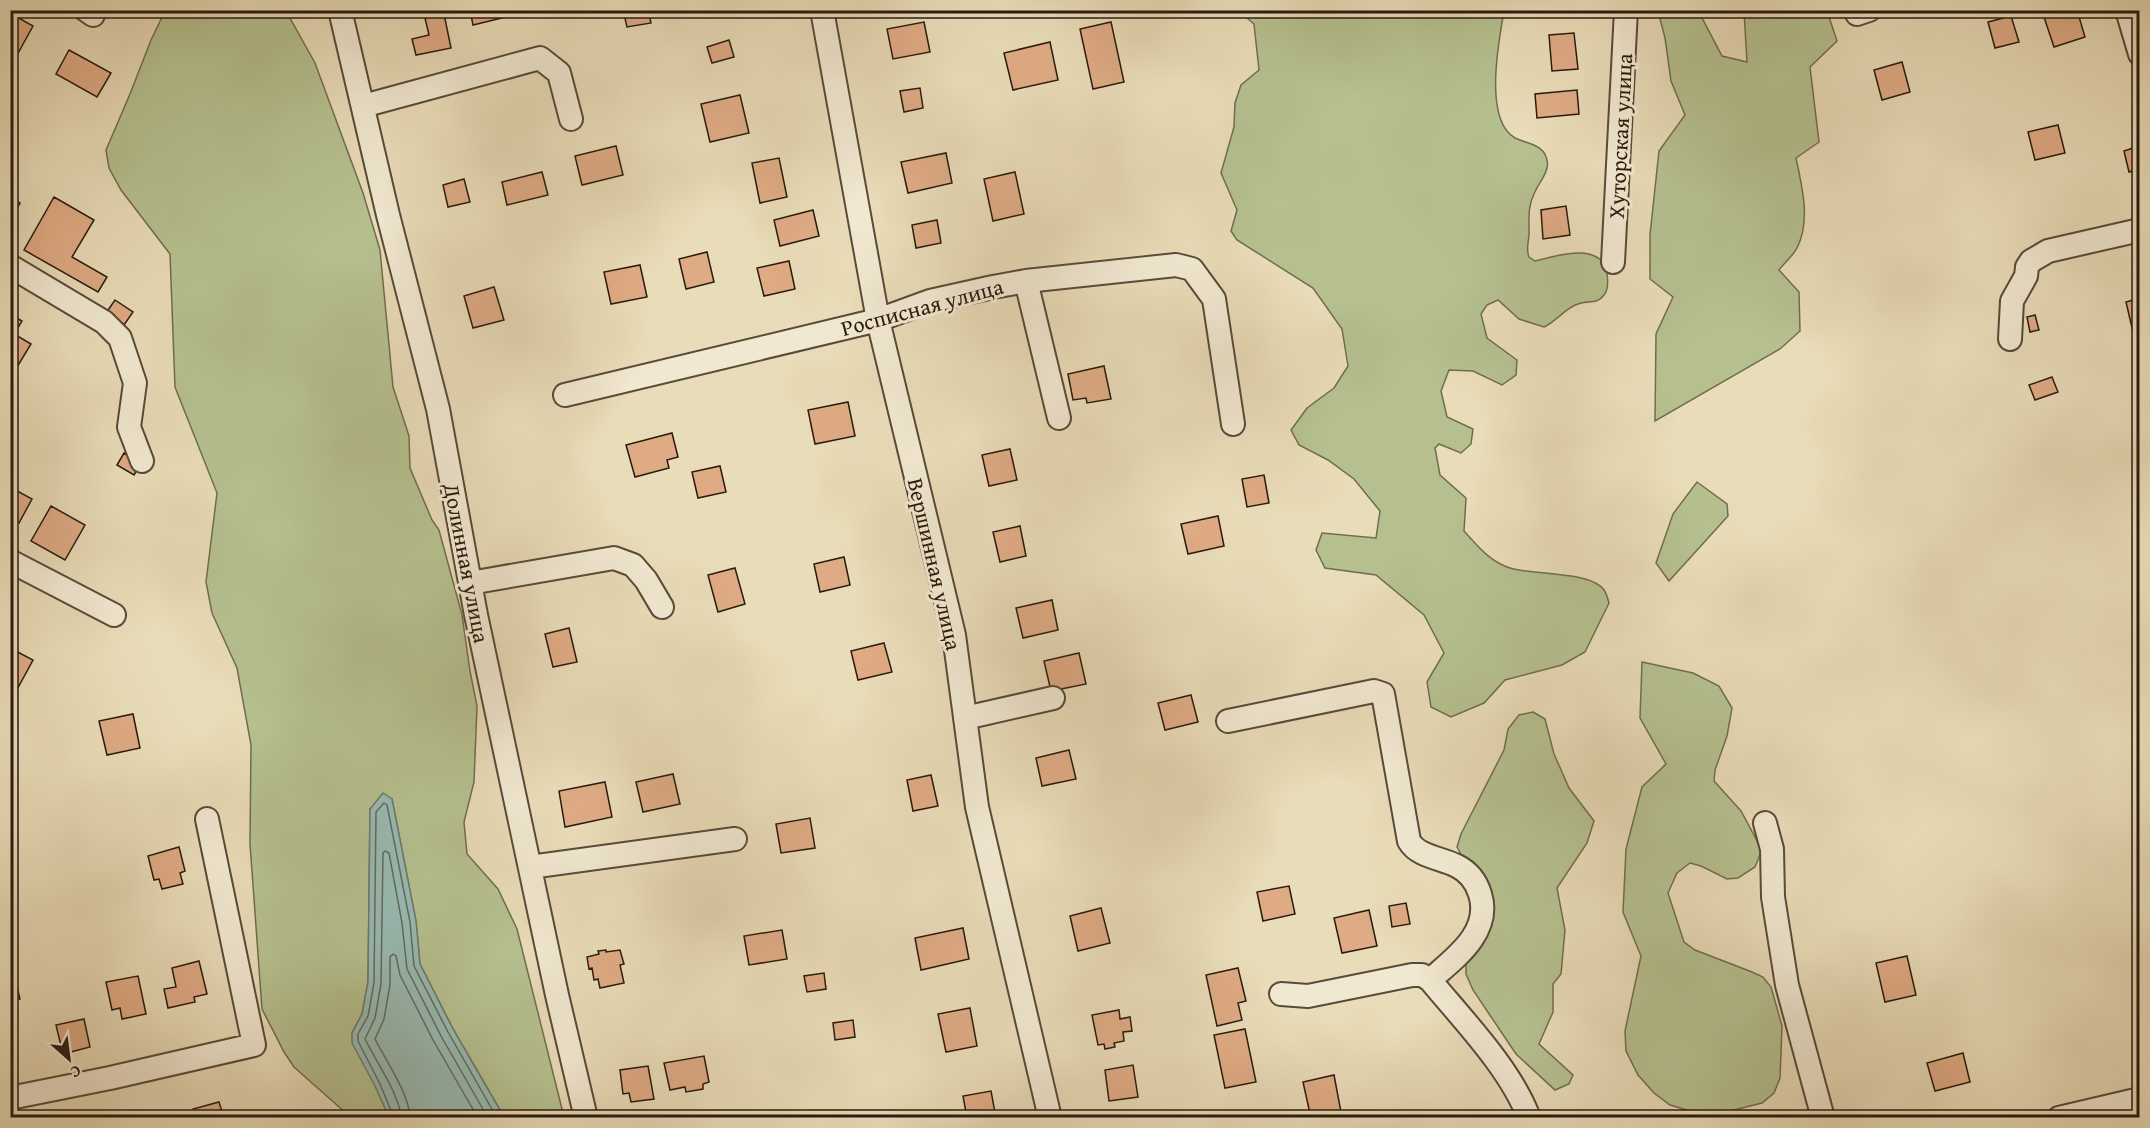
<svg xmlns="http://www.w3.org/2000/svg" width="2150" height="1128" font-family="'Gentium Book Plus',serif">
	<rect width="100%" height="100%" fill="#e9dcb8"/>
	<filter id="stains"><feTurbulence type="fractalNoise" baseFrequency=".00333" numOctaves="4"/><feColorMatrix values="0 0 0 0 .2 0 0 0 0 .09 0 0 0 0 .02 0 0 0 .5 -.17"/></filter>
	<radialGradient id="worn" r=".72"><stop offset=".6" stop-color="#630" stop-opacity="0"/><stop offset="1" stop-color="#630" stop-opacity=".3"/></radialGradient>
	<path fill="#b6c08f" stroke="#706d4f" stroke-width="1.5" d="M1404,10L1418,13L1424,10L1504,11C1499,40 1483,120 1515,138C1527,144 1544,144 1547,160C1550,172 1538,183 1534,194C1528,206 1529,216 1529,230C1530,240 1525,247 1529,257L1535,261C1555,256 1602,241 1607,273C1608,280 1608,290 1604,295C1597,305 1588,300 1578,304C1565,308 1557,321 1544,327L1519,319L1498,300L1487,305L1481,314L1487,338L1517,360L1516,375L1502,385L1473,371L1449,370L1441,391L1447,417L1473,429L1471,444L1461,453L1439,444L1435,448L1440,475L1466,498L1464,531C1478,546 1489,561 1510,568C1531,575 1591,571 1604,590C1606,593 1608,599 1609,603L1585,652L1562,665L1505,680L1484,703L1451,717L1431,707L1427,682L1444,653L1424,615L1376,575L1325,568L1316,550L1322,533L1376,538L1380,511L1354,479L1328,460L1299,445L1291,430L1307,408L1334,388L1348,366L1342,329L1313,288L1237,240L1231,231L1237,210L1221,173L1234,127L1235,103L1241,85L1259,70L1254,24L1239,11Z
		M165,11H286L315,63L363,193L380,250L393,387L409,436L410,468L432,520L439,530L462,615L470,671L477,706L474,782L464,822L467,854L498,889L517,929L564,1117H504L453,1029L420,964L416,921L392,799L370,809L368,982L362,1014L352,1033L389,1117H347V1114L294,1067L284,1052L262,1009L250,844L251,745L237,668L212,613L206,582L217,493L175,387L170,254L121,190L109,168L106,150L130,94L151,40Z
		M1658,11H1701L1700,14L1722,56L1747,62L1744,11H1827L1837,41L1810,67L1819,142L1796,158C1802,187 1811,220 1797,248C1793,256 1784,263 1779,270L1799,292L1800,331L1780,349L1655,421L1656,334L1673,297L1650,279V235L1659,151L1685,115L1671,81L1665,38Z
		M1697,482L1727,504L1728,516L1669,581L1656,563L1673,514Z
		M1642,662L1693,673L1719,686L1732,708L1727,736L1715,770L1714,781L1741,811L1762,850L1755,867L1738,878L1727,879L1701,866L1690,863L1677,873L1668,893L1684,942L1695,950L1752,972L1763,977L1771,987L1782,1026L1780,1078L1774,1093L1762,1103L1714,1115L1690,1111L1670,1105L1654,1093L1638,1075L1626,1051L1625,1031L1641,956L1623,912L1626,849L1642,787L1666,764L1640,718Z
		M1533,712L1545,719L1554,754L1569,788L1594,821L1587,843L1557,888L1565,930L1561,974L1553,984V1012L1539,1044L1573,1075L1569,1084L1555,1090L1516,1054L1473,990L1466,974V960L1484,935L1463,858L1457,847L1461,834L1504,750L1508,729L1519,715Z"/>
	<path fill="#98bbb3" stroke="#6c7b71" stroke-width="1.5" d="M383,793L392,799L416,921L420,964L453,1029L504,1117H389L375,1086L352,1043V1033L362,1014L368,982L370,809Z"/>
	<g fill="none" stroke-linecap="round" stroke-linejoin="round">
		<path stroke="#606a61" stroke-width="1.5" d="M394,1118L380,1084L358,1041V1034L368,1016L374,983L376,812L384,803L387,805L410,922L414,966L448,1032L497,1118
			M401,1118C400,1095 375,1060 365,1039L375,1018L381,984L383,853L385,851L389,853L402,923L407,969L441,1036L488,1118
			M410,1118C409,1093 386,1061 375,1039L384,1019L390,985V957L393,954L396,956L400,975L433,1040L478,1118"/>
	</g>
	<path fill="#dfab85" stroke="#291a0f" stroke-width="1.5" d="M470,10H509L510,16L473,25Z
		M623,10H648L651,23L627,27Z
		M2045,10H2077L2085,37L2054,47L2042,11Z
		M10,13L33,26L17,55L10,52Z
		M444,14L451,48L416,55L412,39L429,35L425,18Z
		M2011,16L2019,42L1995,48L1988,22Z
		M924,22L930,52L893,59L887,29Z
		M1111,22L1124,82L1093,89L1080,29Z
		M1574,33L1578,69L1552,71L1549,35Z
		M729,40L734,57L712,63L707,47Z
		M1050,42L1058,80L1013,90L1004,53Z
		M69,50L111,73L97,97L56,74Z
		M1902,62L1910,92L1882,100L1874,70Z
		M920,88L923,108L904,112L900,91Z
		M1577,90L1579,114L1537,118L1535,94Z
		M740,95L749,133L710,142L701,104Z
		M2058,125L2065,153L2035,160L2028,132Z
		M616,146L623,175L582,185L575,156Z
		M2139,146L2140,169L2129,172L2124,151Z
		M946,153L952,183L908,193L901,162Z
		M779,158L787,197L760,203L752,163Z
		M542,172L548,195L507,205L502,182Z
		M1015,172L1024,214L993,221L984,179Z
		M464,179L470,202L448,207L443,185Z
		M10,197L20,203L10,221Z
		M54,197L94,220L72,257L107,277L98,292L24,250Z
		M1566,206L1570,235L1543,239L1541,210Z
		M813,210L819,236L780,246L774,220Z
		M937,220L941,243L916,248L912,225Z
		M707,252L714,282L686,289L679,259Z
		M789,261L795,289L764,296L757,268Z
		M640,265L647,297L611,304L604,272Z
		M494,287L504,320L473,328L464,296Z
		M2140,298V330L2133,332L2126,302Z
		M115,300L133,312L124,325L106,313Z
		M10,314L22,321L14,334L31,344L14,372L10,370Z
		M2035,315L2039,330L2030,332L2027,317Z
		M1104,366L1111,399L1087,403L1086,398L1073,400L1068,374Z
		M2052,377L2058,392L2035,400L2029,385Z
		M848,402L855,436L815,444L808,410Z
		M672,433L678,457L667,460L669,468L635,477L626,445Z
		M1010,449L1017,480L989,486L982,455Z
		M124,453L141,463L134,475L117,465Z
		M720,466L726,492L698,498L692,472Z
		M1264,475L1269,503L1247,507L1242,479Z
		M10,487L32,499L19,523L10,519Z
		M51,506L85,525L65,560L31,541Z
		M1218,516L1224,546L1188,554L1181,524Z
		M1020,526L1026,556L1000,562L993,532Z
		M844,557L850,585L820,592L814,564Z
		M735,568L745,604L718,612L708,575Z
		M1052,600L1058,630L1023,638L1016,608Z
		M569,628L577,662L553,667L545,634Z
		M884,643L892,672L858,680L851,651Z
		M10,648L33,660L14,695L10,693Z
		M1079,653L1086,684L1051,691L1044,661Z
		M1191,695L1198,722L1165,730L1158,703Z
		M133,714L140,748L107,755L99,721Z
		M1069,750L1076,779L1042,786L1036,758Z
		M673,774L680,804L643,812L636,782Z
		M931,775L938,806L913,811L907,780Z
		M605,782L612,817L565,827L559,791Z
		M810,818L815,848L781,853L776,824Z
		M179,847L185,871L180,873L183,884L162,889L159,879L154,880L148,856Z
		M1289,886L1295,914L1263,921L1257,892Z
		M1406,903L1410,924L1392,927L1389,906Z
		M1101,908L1110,943L1078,951L1070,916Z
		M1369,910L1377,946L1342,953L1334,918Z
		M963,928L969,959L921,970L915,938Z
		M782,930L787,959L749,965L744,936Z
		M606,950V952L620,950L624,964L620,965L624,983L600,988L598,979L594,980L592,968L589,969L587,957L599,954L598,951Z
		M1907,956L1916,995L1885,1002L1876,963Z
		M199,961L207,994L194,997L195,1002L168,1008L164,989L176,987L172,968Z
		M1238,968L1246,1001L1238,1003L1242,1020L1217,1026L1206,975Z
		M13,970L20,999L10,1001V971Z
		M824,973L826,989L807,992L804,976Z
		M138,976L146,1014L122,1019L120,1008L112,1010L106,982Z
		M970,1008L977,1046L946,1052L938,1014Z
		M1119,1010L1120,1019L1130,1017L1132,1031L1123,1032L1124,1041L1114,1043L1115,1047L1105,1049L1104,1044L1098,1045L1092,1015Z
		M84,1019L90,1047L63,1054L56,1025Z
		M853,1020L855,1037L835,1040L833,1023Z
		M1245,1029L1256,1082L1225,1088L1214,1035Z
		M1963,1053L1970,1082L1935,1091L1927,1063Z
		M704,1056L709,1082L703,1084V1089L686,1092L685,1087L670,1090L664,1063Z
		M1133,1065L1138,1097L1109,1101L1105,1070Z
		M648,1066L654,1099L631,1102L629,1093L623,1094L620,1070Z
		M1334,1075L1341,1112L1311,1118L1303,1082Z
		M991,1091L996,1118H967L963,1096Z
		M219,1102L224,1118H195L193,1109Z"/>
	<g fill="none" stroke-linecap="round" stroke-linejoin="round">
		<g stroke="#594a39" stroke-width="26">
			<path id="minor" d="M86,10L93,15
				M340,10L388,215L438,409L476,615L557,995L586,1118
				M822,10L878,320L954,635L977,807L1050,1118
				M2127,10L2140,54
				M1857,14L1869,10
				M363,106L540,58L559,73L571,119
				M1613,262L1626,10
				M10,266L104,322L120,338L135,383L129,427L142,461
				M1026,281L1059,418
				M2010,339L2012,301L2026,276L2027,267L2031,261L2048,251L2140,230
				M565,395L878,320L930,301L993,287L1026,281L1176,265L1192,269L1214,299L1233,424
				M10,561L114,615
				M470,583L614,558L633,565L646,580L662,607
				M965,718L1053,698
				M1228,721L1374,691L1383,694L1409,841C1418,857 1442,858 1457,866C1469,872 1476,881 1480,894C1492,932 1455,958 1430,980
				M1765,823L1772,849L1773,897L1787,985L1823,1118
				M530,867L735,839
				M1281,994L1308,996L1412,975H1422L1430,980C1463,1020 1511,1069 1529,1118
				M10,1098L110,1078L254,1045L207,819
				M2059,1118L2140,1099"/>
		</g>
		<use href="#minor" stroke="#f1e8d1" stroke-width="22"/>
	</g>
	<g text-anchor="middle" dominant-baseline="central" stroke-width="6" stroke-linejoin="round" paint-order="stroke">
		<g font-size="22" fill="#291a0f" stroke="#f1e8d1">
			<text transform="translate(1620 136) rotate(-87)">Хуторская улица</text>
			<text transform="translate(922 307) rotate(-15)">Росписная улица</text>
			<text transform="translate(467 563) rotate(79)">Долинная улица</text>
			<text transform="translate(935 564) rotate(77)">Вершинная улица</text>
		</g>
	</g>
	<rect width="2150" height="1128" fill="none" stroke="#e9dcb8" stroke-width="36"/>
	<rect x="12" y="12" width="2126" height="1104" fill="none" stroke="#291a0f" stroke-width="3"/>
	<rect x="18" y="18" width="2114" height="1092" fill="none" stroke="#291a0f" stroke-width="1.5"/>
	<g transform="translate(69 1059) rotate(152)" stroke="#f1e8d1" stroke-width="4.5" paint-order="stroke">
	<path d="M0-4.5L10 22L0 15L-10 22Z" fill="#291a0f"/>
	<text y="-9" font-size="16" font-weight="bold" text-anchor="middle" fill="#291a0f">С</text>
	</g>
	<rect width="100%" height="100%" filter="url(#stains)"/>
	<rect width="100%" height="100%" fill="url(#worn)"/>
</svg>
